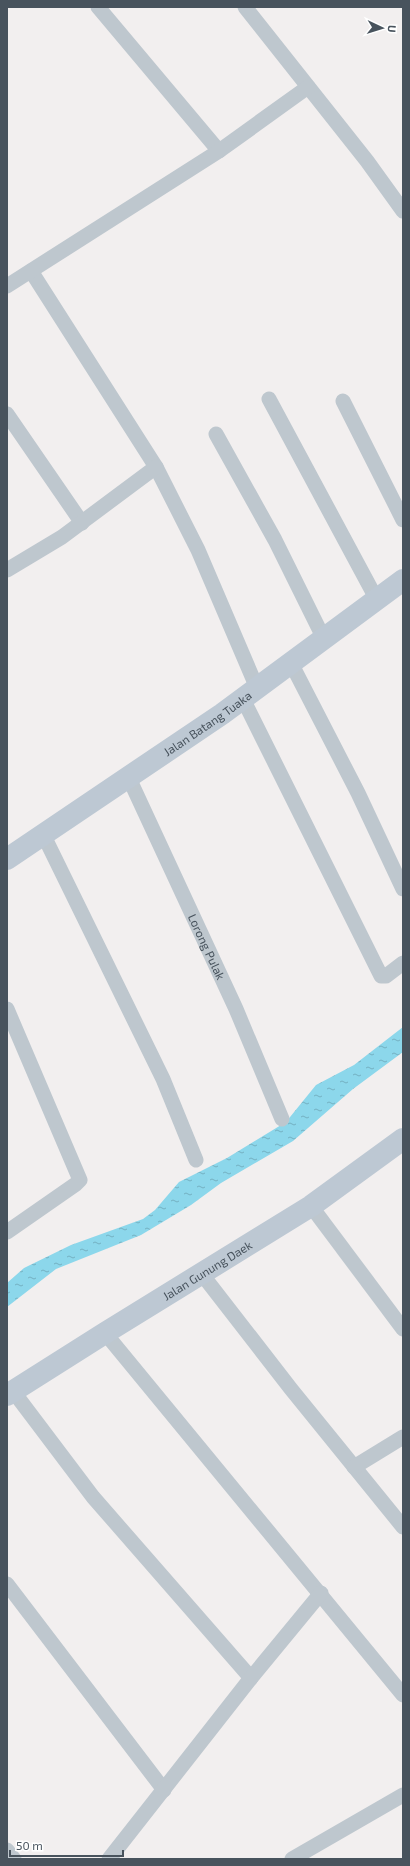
<svg xmlns="http://www.w3.org/2000/svg" width="410" height="1866" font-family="'Exo 2',sans-serif">
	<defs>
		<pattern id="water-ripples" width="26" height="14" patternUnits="userSpaceOnUse"><rect width="26" height="14" fill="#8cd7eb"/><path d="M2 4q2-2 4 0t4 0M15 11q2-2 4 0t4 0" fill="none" stroke="#74b1c2"/></pattern>
	</defs>
	<rect width="100%" height="100%" fill="#f2efef"/>
	<path fill="url(#water-ripples)" d="M403,1027V1052L353,1089L293,1141L221,1183L191,1205L141,1235L56,1269L7,1307V1283L24,1268L71,1245L143,1219L155,1210L179,1182L227,1158L286,1122L316,1085L354,1065Z"/>
	<g fill="none" stroke-linecap="round" stroke-linejoin="round">
		<g stroke="#bec7ce" stroke-width="15">
			<path d="M98,7L219,151"/>
			<path d="M245,7L367,161L403,211"/>
			<path d="M31,271L156,467L198,550L257,688"/>
			<path d="M7,286L219,151L308,87"/>
			<path d="M269,399L377,600"/>
			<path d="M343,401L403,520"/>
			<path d="M7,414L82,523"/>
			<path d="M216,434L275,540L324,639"/>
			<path d="M7,570L62,537L156,467"/>
			<path d="M291,663L358,793L403,889"/>
			<path d="M243,699L381,976H386L403,963"/>
			<path id="s1" d="M128,776L236,1009L282,1119"/>
			<path d="M43,834L163,1079L196,1160"/>
			<path d="M7,1009L80,1180L76,1184L7,1232"/>
			<path d="M311,1206L403,1329"/>
			<path d="M201,1273L291,1389L403,1527"/>
			<path d="M105,1333L403,1695"/>
			<path d="M13,1391L93,1497L251,1678"/>
			<path d="M354,1467L403,1437"/>
			<path d="M7,1584L164,1790"/>
			<path d="M7,1850L14,1859"/>
			<path d="M109,1859L251,1678L321,1593"/>
			<path d="M292,1859L403,1795"/>
		</g>
		<g stroke="#bdc8d3" stroke-width="22">
			<path id="s2" d="M7,859L222,714L403,580"/>
			<path id="s3" d="M7,1395L105,1333L311,1206L403,1139"/>
		</g>
	</g>
	<g text-anchor="middle" dominant-baseline="central" stroke-width="3.5" stroke-linejoin="round" paint-order="stroke">
		<g font-size="12" fill="#48535d" stroke="#fff">
			<text stroke="none"><textPath href="#s2" startOffset="242">Jalan Batang Tuaka</textPath></text>
			<text stroke="none"><textPath href="#s1" startOffset="188">Lorong Pulak</textPath></text>
			<text stroke="none"><textPath href="#s3" startOffset="236">Jalan Gunung Daek</textPath></text>
		</g>
	</g>
	<rect width="410" height="1866" fill="none" stroke="#48535d" stroke-width="16"/>
	<g transform="translate(382 28) rotate(94)" stroke="#ffffff" stroke-width="3" paint-order="stroke">
	<path d="M0-3L7 15L0 10L-7 15Z" fill="#48535d"/>
	<text y="-6" font-size="11" font-weight="bold" text-anchor="middle" fill="#48535d">U</text>
	</g>
	<path d="M10 1850v6h113v-6" fill="none" stroke="#48535d" stroke-width="2"/>
	<text x="16" y="1850" font-size="12" fill="#48535d" stroke="#ffffff" stroke-width="3" paint-order="stroke">50 m</text>
</svg>
